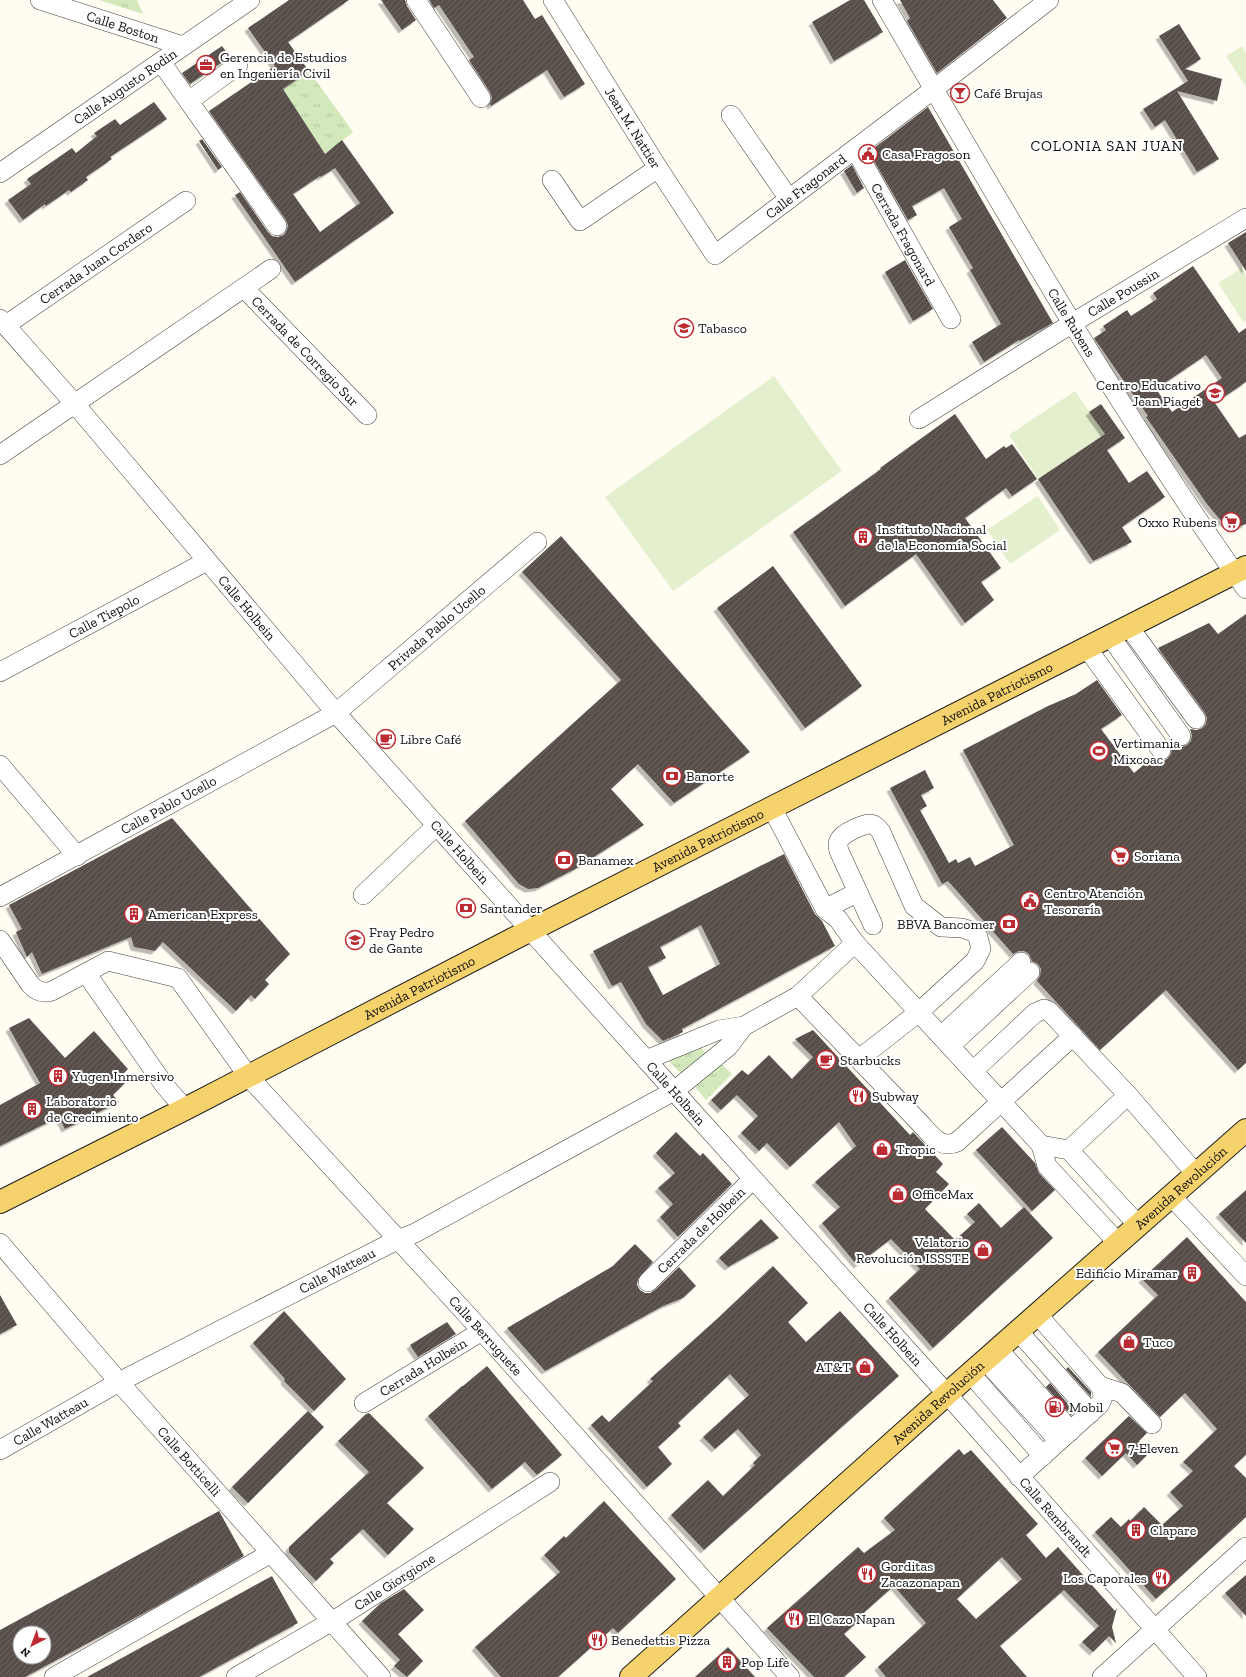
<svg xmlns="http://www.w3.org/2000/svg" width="1246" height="1677" font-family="'Zilla Slab',serif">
	<defs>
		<pattern id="grass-tufts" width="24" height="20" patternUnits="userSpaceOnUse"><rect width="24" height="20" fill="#d3e9bb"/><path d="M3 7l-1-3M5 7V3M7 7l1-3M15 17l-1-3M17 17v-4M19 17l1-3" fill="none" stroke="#b4c7a0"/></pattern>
		<pattern id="building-hatch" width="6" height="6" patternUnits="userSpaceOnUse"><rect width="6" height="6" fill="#58504c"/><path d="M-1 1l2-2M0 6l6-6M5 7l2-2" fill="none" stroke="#6b6561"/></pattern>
		<filter id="shadow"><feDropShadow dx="-3.5" dy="3.5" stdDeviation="0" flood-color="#0004"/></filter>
	</defs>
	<rect width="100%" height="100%" fill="#fffcf2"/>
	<path fill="url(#grass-tufts)" d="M99,0H137L143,14Z
		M309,71L353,132L325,154L283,89Z
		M697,1044L709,1056L684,1077L667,1059Z
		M720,1063L732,1074L706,1100L695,1087L698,1077Z"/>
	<path fill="#e4f0cd" d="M1242,46L1246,53V87L1226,56Z
		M1242,268L1246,275V321L1244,323L1218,283Z
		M774,376L842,471L673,591L605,497Z
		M1075,391L1105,434L1038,479L1009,435Z
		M1038,496L1060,530L1010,564L987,530Z"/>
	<path fill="url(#building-hatch)" fill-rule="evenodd" filter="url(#shadow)" d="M289,0H349L288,42L309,71L283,89L325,154L342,140L394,213L295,282L235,195L240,192L268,232L272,236L278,237L284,235L287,230L288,225L286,220L209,111L275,66L248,28ZM335,168L360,203L320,232L293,194L320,176L321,177Z
		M381,0H405L407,6L416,20L402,30Z
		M429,0H523L535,19L542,15L585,84L564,97L547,70L491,106L490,104L492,98L490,92L469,60L474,57L439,5L434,8Z
		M850,0H864L883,32L834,61L812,22Z
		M900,0H993L1007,18L937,73L907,21L910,18Z
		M1179,24L1201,59L1185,69L1222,79L1217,101L1177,91L1219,159L1197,172L1165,120L1155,127L1143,109L1188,81L1159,36Z
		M222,46L230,57L190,84L182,73Z
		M154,102L167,119L110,157L112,159L86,177L88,180L71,192L69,190L46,206L45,204L23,220L8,200L31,184L27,179L72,148L76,153L97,136L94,133L115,119L120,125Z
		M928,107L1053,323L1020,341L1019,340L984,362L972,342L1001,324L970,270L973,268L949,227L962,219L944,188L912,206L917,215L908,220L869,152Z
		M202,139L222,167L218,170L199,141Z
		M852,165L864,188L857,193L844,171Z
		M1246,232V271L1228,243Z
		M905,260L933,309L913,321L885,272Z
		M1193,266L1239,333L1246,328V382L1215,403L1239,438L1246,434V524L1238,527L1222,522L1207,504L1146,417L1148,416L1094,338L1106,330L1103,326L1127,310L1131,316L1157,299L1153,293ZM1206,355L1222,378L1172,412L1156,389Z
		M1101,404L1125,438L1107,450L1129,483L1147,471L1165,497L1122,527L1132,542L1093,561L1038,479L1105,434L1089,412Z
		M955,414L986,459L1004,446L1006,448L1012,444L1037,479L1012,496L1006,488L965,518L1001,568L981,582L994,600L965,623L916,554L845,606L793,532L881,469L880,468Z
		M561,536L750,752L674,803L638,764L611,789L644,825L575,869L538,888L528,889L519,884L465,821L621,680L522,572Z
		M773,566L862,686L805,728L717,608Z
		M1246,614V1063L1238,1070L1166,990L1100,1050L1037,981L1040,976L1041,969L1038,964L1032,961L1029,954L1024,951H1019L1013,954L948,881L942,884L890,788L925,770L934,788L921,795L927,806L920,810L949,863L956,859L958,863L970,857L975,866L1014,845L963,750L1048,706L1076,694L1097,680L1122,715L1101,729L1134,773L1153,757L1157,760L1162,761L1167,759L1171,754L1172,748L1170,744L1172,742L1176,746L1182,747L1187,745L1191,741L1192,735L1190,729L1197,730L1202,728L1206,724L1207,718L1205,713L1158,648L1209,623L1218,634Z
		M172,818L290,954L265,980L269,984L255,999L251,995L236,1011L163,942L155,951L134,947L131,937L42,974L32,952L27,957L16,932L22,929L9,905Z
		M784,854L815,914L822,921L835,946L682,1029L683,1032L679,1034L663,1041L646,1024L621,982L612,986L593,951ZM701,925L720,964L663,995L648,967L666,958L660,947Z
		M29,1018L65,1058L94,1031L128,1069L121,1076L126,1082L113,1095L119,1102L65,1129L59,1117L0,1146V1105L40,1083L9,1028Z
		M813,1030L910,1135L913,1132L943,1164L936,1172L949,1184L925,1209L955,1240L975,1222L967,1214L979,1203L1001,1228L1024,1207L1053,1238L933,1348L889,1298L920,1269L891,1239L857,1265L822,1223L840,1207L815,1182L856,1146L839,1122L790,1167L767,1143L759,1151L741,1133L758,1116L737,1095L721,1110L711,1100L742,1070L748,1075L769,1055L792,1079L813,1057L795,1039Z
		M1002,1127L1035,1163L1039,1173L1055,1190L1032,1211L976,1150Z
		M676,1132L700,1156L703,1153L732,1184L678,1237L660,1217L673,1204L658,1188L675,1173L656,1153Z
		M1246,1190V1243L1219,1214Z
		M761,1219L779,1238L728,1267L719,1258Z
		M1187,1237L1246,1302V1455L1234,1466L1246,1478V1517L1156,1599L1095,1532L1111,1517L1121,1527L1129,1519L1130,1521L1144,1507L1162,1525L1183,1506L1170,1492L1193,1471L1183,1462L1217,1429L1185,1393L1160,1417L1098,1352L1158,1295L1142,1279Z
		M635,1244L653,1262L638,1279L637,1285L640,1290L645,1293H650L655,1290L679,1267L696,1286L683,1298L663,1306L545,1371L507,1328L613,1266Z
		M773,1266L808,1303L788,1322L806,1342L840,1311L899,1376L704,1550L671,1515L708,1480L723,1496L755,1465L753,1463L761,1455L738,1429L715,1449L703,1437L749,1395L730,1374L678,1423L681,1426L658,1447L672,1464L647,1487L591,1425L602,1415L609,1422L653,1381L650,1379L717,1319Z
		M0,1295L17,1325L0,1334Z
		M284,1311L346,1379L314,1411L284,1381L285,1379L253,1343Z
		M447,1322L456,1334L418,1357L410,1345Z
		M487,1366L562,1455L537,1475L525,1462L492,1489L428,1416L462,1386H463Z
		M1068,1367L1091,1392V1397L1066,1369Z
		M1050,1383L1075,1412L1071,1415L1046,1387Z
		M308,1411L324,1427L248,1503L232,1487Z
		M369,1413L424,1468L387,1503L414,1529L388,1555L363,1529L330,1559L334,1563L316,1581L289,1552V1547L369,1472L338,1441L366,1414Z
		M1129,1416L1147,1433L1139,1441L1150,1452L1137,1465L1126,1453L1102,1476L1085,1458Z
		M959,1449L964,1455L971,1450L1038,1524L1026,1535L1046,1558L1058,1547L1115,1611L1117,1608L1112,1627L1116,1643L1109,1636L1093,1652L1082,1642L1099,1626L1064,1590L1000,1646L1027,1677H886L878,1667L926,1623L894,1586L859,1617L861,1619L844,1634L866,1657L844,1677H814L767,1628L858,1547L864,1553L895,1530L884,1518ZM1002,1557L1022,1579L976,1619L957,1599Z
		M604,1501L676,1579L618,1633L613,1628L558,1677H501L475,1647L560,1572L544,1555L564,1536L566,1538Z
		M219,1511L244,1556L157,1606L25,1677H0V1630ZM20,1633H44V1657H20Z
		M1246,1575V1616L1225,1593Z
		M272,1576L298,1623L199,1677H87Z
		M404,1589L424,1610L398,1634L423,1661L407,1677L394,1666L400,1660L362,1621L381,1603Z
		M728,1647L755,1677H695Z"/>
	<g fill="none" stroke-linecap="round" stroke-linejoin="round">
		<g stroke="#424242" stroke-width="20">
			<g id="minor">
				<path id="s1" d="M40,0L183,46"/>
				<path d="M416,0L481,98"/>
				<path id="s2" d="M553,0L658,168L715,255L934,89L1049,0"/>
				<path id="s3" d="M882,0C998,199 1112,401 1246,589"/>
				<path d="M161,62L277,226"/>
				<path d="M189,101L238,65"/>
				<path d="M731,115L789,199"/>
				<path id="s4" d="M855,149L951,319"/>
				<path id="s5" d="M0,173L250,0"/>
				<path d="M552,180L580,221L658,168"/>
				<path id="s6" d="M244,288L367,415"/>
				<path id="s7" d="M0,319L74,403L336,713L674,1091L947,1394L1197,1677"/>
				<path id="s8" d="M6,325L186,201"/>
				<path id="s9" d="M919,419L1071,324L1246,218"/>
				<path d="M0,455L271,269"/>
				<path d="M1129,627L1196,719"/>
				<path d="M1110,636L1181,736"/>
				<path d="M1087,648L1161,750"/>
				<path id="s10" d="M0,672L207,561"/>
				<path d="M0,765L77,856"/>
				<path d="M772,808L825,909L838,919L855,943L1041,1145L1047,1166L1118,1243"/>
				<path d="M363,895L437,825"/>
				<path id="s11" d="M0,897L336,713L537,542"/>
				<path d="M825,909L858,892"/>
				<path id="s12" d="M0,940L30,984C36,991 43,994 52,991L108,961L178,978L248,1076L482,1331L790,1677"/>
				<path d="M86,973L165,1086L185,1109"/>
				<path d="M798,996L918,1121C930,1133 939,1150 957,1142L1073,1036"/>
				<path d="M941,1036L1021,962"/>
				<path d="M950,1046L1030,972"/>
				<path d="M859,1059L919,1012L975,961L981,949L978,937L974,932L962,928L941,927L914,906L881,832C878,828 876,825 871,824C865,823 843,833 840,839C837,843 838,847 839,851L873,925"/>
				<path d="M646,1060L719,1030L744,1026L798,996L855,943"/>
				<path d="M973,1071L1035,1013L1044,1009L1049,1011L1128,1095L1196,1174"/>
				<path d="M1041,1145L1069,1150L1138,1225"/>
				<path d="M1069,1150L1128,1095"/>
				<path d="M1171,1196L1246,1276"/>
				<path id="s13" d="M0,1243L119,1382L381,1677"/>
				<path id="s14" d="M648,1282L753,1179"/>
				<path d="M1018,1331L1091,1413"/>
				<path d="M998,1349L1071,1431"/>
				<path d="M985,1360L1059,1441"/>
				<path d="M970,1373L1043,1456"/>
				<path d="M1100,1386L1122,1393L1152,1424"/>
				<path id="s15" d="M364,1403L482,1331"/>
				<path id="s16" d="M0,1450L119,1382L397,1240L415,1233L674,1091L728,1047L744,1026"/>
				<path d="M1019,1477L1099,1405C1104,1398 1104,1394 1100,1386L1037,1314"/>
				<path d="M54,1677L271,1553"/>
				<path id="s17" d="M236,1677L341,1616L550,1482"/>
				<path d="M1102,1677L1246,1547"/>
			</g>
		</g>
		<g stroke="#202020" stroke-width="24">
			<g id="major">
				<path id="s18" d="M0,1202L185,1109L517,937L1246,567"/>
				<path id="s19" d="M631,1677L947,1394L1246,1130"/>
			</g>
		</g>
		<use href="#minor" stroke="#fff" stroke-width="19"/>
		<use href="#major" stroke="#f5d26c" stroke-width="22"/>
	</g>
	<defs>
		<g id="office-ring" transform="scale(1)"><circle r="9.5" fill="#fff" stroke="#bc2a32" stroke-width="1.5"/><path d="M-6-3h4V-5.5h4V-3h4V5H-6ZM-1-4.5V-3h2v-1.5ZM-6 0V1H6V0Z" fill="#bc2a32"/></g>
		<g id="bar-ring" transform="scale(1)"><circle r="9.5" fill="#fff" stroke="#bc2a32" stroke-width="1.5"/><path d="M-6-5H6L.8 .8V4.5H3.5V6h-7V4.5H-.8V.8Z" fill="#bc2a32"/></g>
		<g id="civic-ring" transform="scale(1)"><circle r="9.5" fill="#fff" stroke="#bc2a32" stroke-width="1.5"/><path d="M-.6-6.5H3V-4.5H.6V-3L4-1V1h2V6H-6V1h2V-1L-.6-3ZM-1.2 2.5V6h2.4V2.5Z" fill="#bc2a32"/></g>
		<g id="school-ring" transform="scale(1)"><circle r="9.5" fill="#fff" stroke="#bc2a32" stroke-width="1.5"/><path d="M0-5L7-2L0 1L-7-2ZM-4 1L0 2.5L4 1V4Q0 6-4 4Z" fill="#bc2a32"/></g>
		<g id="supermarket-ring" transform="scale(1)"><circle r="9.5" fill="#fff" stroke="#bc2a32" stroke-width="1.5"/><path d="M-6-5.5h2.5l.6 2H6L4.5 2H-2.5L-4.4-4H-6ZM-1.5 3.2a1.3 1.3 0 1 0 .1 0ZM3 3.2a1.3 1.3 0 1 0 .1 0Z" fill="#bc2a32"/></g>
		<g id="building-ring" transform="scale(1)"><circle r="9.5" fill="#fff" stroke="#bc2a32" stroke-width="1.5"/><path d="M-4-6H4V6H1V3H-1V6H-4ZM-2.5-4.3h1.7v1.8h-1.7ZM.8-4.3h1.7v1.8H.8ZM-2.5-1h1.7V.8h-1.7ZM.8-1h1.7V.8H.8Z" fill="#bc2a32"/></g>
		<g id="cafe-ring" transform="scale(1)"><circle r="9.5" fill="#fff" stroke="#bc2a32" stroke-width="1.5"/><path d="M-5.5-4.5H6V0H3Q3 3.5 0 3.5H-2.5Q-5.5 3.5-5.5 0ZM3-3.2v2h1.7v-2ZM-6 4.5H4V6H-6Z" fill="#bc2a32"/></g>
		<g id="stadium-ring" transform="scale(1)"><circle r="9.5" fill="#fff" stroke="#bc2a32" stroke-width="1.5"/><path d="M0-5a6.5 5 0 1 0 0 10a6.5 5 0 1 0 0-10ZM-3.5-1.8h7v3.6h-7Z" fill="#bc2a32"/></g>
		<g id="bank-ring" transform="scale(1)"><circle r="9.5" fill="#fff" stroke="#bc2a32" stroke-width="1.5"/><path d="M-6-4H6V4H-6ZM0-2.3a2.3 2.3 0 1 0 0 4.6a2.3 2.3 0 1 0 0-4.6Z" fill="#bc2a32"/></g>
		<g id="restaurant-ring" transform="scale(1)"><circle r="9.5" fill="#fff" stroke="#bc2a32" stroke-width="1.5"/><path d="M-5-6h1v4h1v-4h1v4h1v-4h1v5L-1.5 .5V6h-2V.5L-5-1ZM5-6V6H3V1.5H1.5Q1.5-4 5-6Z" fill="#bc2a32"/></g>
		<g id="shop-ring" transform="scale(1)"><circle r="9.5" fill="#fff" stroke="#bc2a32" stroke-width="1.5"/><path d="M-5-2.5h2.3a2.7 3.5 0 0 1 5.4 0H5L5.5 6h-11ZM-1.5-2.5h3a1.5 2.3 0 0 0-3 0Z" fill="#bc2a32"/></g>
		<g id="fuel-ring" transform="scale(1)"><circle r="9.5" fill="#fff" stroke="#bc2a32" stroke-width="1.5"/><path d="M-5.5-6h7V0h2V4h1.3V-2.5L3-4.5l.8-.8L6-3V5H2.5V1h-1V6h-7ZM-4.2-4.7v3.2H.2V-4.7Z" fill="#bc2a32"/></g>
	</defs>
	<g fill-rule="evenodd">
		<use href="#office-ring" x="206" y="65"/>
		<use href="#bar-ring" x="960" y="93"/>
		<use href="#civic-ring" x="868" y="154"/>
		<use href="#school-ring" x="684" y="328"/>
		<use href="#school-ring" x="1215" y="393"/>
		<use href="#supermarket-ring" x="1231" y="522"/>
		<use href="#building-ring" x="863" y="537"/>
		<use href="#cafe-ring" x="386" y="739"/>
		<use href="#stadium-ring" x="1099" y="751"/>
		<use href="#bank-ring" x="672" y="776"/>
		<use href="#supermarket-ring" x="1120" y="856"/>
		<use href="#bank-ring" x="564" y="860"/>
		<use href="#civic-ring" x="1030" y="901"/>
		<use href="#bank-ring" x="466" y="908"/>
		<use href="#building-ring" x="134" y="914"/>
		<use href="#bank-ring" x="1009" y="924"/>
		<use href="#school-ring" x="355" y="940"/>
		<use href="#cafe-ring" x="826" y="1060"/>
		<use href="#building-ring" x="58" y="1076"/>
		<use href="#restaurant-ring" x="858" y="1096"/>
		<use href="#building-ring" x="32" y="1109"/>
		<use href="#shop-ring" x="882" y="1149"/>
		<use href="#shop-ring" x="898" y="1194"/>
		<use href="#shop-ring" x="983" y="1250"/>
		<use href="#building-ring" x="1192" y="1273"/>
		<use href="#shop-ring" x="1129" y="1342"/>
		<use href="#shop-ring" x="865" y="1367"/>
		<use href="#fuel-ring" x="1055" y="1407"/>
		<use href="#supermarket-ring" x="1114" y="1448"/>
		<use href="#building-ring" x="1136" y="1530"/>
		<use href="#restaurant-ring" x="867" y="1574"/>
		<use href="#restaurant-ring" x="1161" y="1578"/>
		<use href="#restaurant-ring" x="794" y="1619"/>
		<use href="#restaurant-ring" x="597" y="1640"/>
		<use href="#building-ring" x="727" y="1662"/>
	</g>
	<g text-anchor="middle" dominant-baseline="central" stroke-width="4" stroke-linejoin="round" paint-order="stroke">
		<g font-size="14" fill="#0f0f0f" stroke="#fff">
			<text stroke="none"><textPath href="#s1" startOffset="87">Calle Boston</textPath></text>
			<text stroke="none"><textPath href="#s5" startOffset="152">Calle Augusto Rodin</textPath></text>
			<text stroke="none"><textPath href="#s2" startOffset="151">Jean M. Nattier</textPath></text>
			<text stroke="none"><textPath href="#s2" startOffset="416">Calle Fragonard</textPath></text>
			<text stroke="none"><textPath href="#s4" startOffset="98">Cerrada Fragonard</textPath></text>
			<text stroke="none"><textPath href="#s8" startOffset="109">Cerrada Juan Cordero</textPath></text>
			<text stroke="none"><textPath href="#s9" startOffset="240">Calle Poussin</textPath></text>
			<text stroke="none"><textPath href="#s3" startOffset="374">Calle Rubens</textPath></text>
			<text stroke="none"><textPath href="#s6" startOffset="88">Cerrada de Corregio Sur</textPath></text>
			<text stroke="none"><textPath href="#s7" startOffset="380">Calle Holbein</textPath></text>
			<text stroke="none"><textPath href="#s10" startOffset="118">Calle Tiepolo</textPath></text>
			<text stroke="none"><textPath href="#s11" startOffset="515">Privada Pablo Ucello</textPath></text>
			<text stroke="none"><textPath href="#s18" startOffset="1119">Avenida Patriotismo</textPath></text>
			<text stroke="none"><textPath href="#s11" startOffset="192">Calle Pablo Ucello</textPath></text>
			<text stroke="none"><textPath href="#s18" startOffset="795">Avenida Patriotismo</textPath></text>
			<text stroke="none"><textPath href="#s7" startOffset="704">Calle Holbein</textPath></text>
			<text stroke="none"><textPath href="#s18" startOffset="471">Avenida Patriotismo</textPath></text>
			<text stroke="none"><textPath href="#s7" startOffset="1028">Calle Holbein</textPath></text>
			<text stroke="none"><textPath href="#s19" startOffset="736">Avenida Revolución</textPath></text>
			<text stroke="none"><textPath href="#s14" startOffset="74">Cerrada de Holbein</textPath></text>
			<text stroke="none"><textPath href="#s16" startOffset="382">Calle Watteau</textPath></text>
			<text stroke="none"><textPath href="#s7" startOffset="1352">Calle Holbein</textPath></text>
			<text stroke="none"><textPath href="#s12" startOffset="686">Calle Berruguete</textPath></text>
			<text stroke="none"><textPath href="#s15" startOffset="69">Cerrada Holbein</textPath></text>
			<text stroke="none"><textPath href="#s19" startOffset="412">Avenida Revolución</textPath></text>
			<text stroke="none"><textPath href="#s16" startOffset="58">Calle Watteau</textPath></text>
			<text stroke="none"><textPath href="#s13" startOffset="289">Calle Botticelli</textPath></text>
			<text stroke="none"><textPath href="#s7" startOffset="1597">Calle Rembrandt</textPath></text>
			<text stroke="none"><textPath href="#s17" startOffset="185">Calle Giorgione</textPath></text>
		</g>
		<g font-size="14" fill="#0f0f0f" stroke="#fff" text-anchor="start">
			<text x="220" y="57">Gerencia de Estudios<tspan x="220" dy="16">en Ingeniería Civil</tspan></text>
			<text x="974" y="93">Café Brujas</text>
			<text x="882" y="154">Casa Fragoson</text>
			<text x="698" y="328">Tabasco</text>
			<text x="1201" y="385" text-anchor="end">Centro Educativo<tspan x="1201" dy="16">Jean Piaget</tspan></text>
			<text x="1217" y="522" text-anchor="end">Oxxo Rubens</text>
			<text x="877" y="529">Instituto Nacional<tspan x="877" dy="16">de la Economía Social</tspan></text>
			<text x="400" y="739">Libre Café</text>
			<text x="1113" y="743">Vertimania<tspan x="1113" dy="16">Mixcoac</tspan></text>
			<text x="686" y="776">Banorte</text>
			<text x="1134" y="856">Soriana</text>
			<text x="578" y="860">Banamex</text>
			<text x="1044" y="893">Centro Atención<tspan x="1044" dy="16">Tesorería</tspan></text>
			<text x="480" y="908">Santander</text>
			<text x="148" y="914">American Express</text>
			<text x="995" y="924" text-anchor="end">BBVA Bancomer</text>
			<text x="369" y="932">Fray Pedro<tspan x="369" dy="16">de Gante</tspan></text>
			<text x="840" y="1060">Starbucks</text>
			<text x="72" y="1076">Yugen Inmersivo</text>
			<text x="872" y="1096">Subway</text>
			<text x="46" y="1101">Laboratorio<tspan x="46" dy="16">de Crecimiento</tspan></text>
			<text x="896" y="1149">Tropic</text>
			<text x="912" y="1194">OfficeMax</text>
			<text x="969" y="1242" text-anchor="end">Velatorio<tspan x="969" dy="16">Revolución ISSSTE</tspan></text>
			<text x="1178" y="1273" text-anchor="end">Edificio Miramar</text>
			<text x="1143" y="1342">Tuco</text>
			<text x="851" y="1367" text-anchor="end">AT&amp;T</text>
			<text x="1069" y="1407">Mobil</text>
			<text x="1128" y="1448">7-Eleven</text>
			<text x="1150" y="1530">Clapare</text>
			<text x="881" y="1566">Gorditas<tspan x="881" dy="16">Zacazonapan</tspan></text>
			<text x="1147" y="1578" text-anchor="end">Los Caporales</text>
			<text x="808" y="1619">El Cazo Napan</text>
			<text x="611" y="1640">Benedettis Pizza</text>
			<text x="741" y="1662">Pop Life</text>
		</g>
		<g font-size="15" letter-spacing="1" fill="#0f0f0f" stroke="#fff">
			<text x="1107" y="146">COLONIA SAN JUAN</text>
		</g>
	</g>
	<g transform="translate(32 1645) rotate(222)"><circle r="19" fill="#ffffff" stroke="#9f9f9f"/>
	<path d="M0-3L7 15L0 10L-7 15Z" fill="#bc2a32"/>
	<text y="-6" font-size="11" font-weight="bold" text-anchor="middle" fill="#0f0f0f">N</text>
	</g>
</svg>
